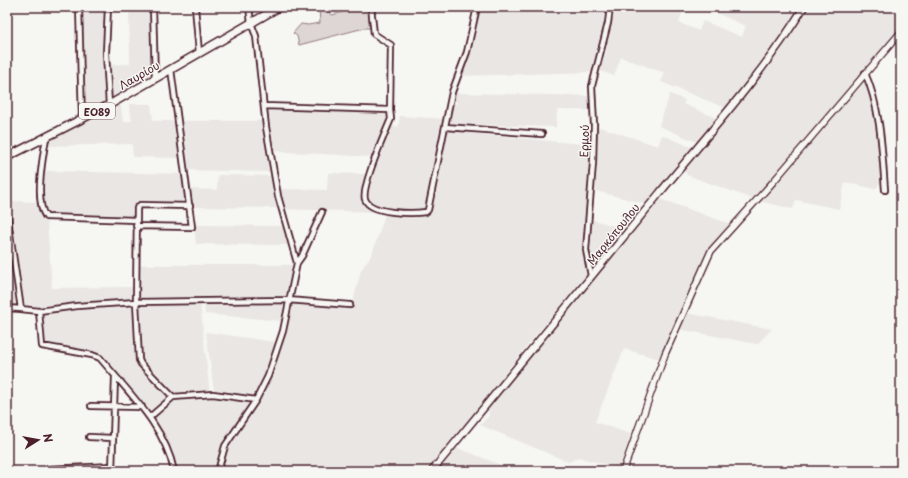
<svg xmlns="http://www.w3.org/2000/svg" width="908" height="478" font-family="'Playpen Sans',sans-serif">
	<rect width="100%" height="100%" fill="#f6f6f2"/>
	<filter id="ink" filterUnits="userSpaceOnUse"><feTurbulence type="fractalNoise" baseFrequency=".025" numOctaves="2"/><feDisplacementMap in="SourceGraphic" scale="8" xChannelSelector="R" yChannelSelector="G"/><feConvolveMatrix kernelMatrix="1 2 1 2 8 2 1 2 1" color-interpolation-filters="sRGB"/></filter>
	<g filter="url(#ink)">
		<path fill="#e9e6e3" d="M82,7H106L105,65L130,64L129,7H152L154,77L84,114Z
			M479,7H606L603,25L591,72L459,76L472,41Z
			M612,7H670L682,12L679,23L699,31L703,21L742,37L746,26L707,9L708,7H799L779,37L726,108L661,82L665,73L621,57L614,76L598,70L601,59L606,55Z
			M808,7H901V28L801,146L753,199L687,175L684,170L758,80Z
			M864,76L867,79L876,116L883,180L875,189L845,182L839,209L796,200L793,209L759,201L789,169L793,163H791Z
			M455,93L590,96L592,110H557L556,127L447,124L450,106L457,103L454,99Z
			M670,94L685,100L683,104L716,118L697,142L659,126Z
			M120,101L123,122L132,121L129,104H151L153,121H176L181,158L133,157L132,144L45,146L46,141Z
			M266,107L388,113L385,126L398,127L400,116L444,119L425,211L384,208L382,212L281,209L278,189L327,190L328,173L367,174L373,157L273,151Z
			M179,121H262L270,172L187,170L185,168Z
			M596,126L658,146L662,135L693,148L646,204L592,190Z
			M446,131L592,145L584,248L588,274L535,336L427,471H175L173,456L151,417L174,398L213,395L245,401L251,405L258,393L249,398L214,391L206,332L281,343L291,301L352,307L361,270L372,254L385,215L389,214L430,216Z
			M43,171L182,174L187,206H133V217L47,214L43,203Z
			M218,175L271,176L277,208L191,207L189,189L217,190Z
			M657,198L730,224L712,244L706,255L693,289L660,359L624,349L595,422L633,435L621,469L578,457L569,462L480,425L489,416V408L494,398Z
			M7,201L40,202L47,222L52,288L135,287L138,360L172,397L150,415L98,353L47,345L43,342L40,310L8,307Z
			M589,219L625,229L602,258L588,254Z
			M194,225L279,226L284,227V233L291,245L196,244Z
			M137,265H293L282,321L205,314L204,300L138,301Z
			M200,302L209,388L207,394L172,395L142,363L139,304Z
			M686,313L772,329L757,344L678,329Z
			M455,447L508,468L507,471H462L441,463Z"/>
		<path fill="#ddd6d5" stroke="#947a80" d="M342,7H370L372,28H364L299,45L297,36L293,33L301,24L308,25L320,23L319,8H323L332,15L343,12Z"/>
		<g fill="none" stroke-linecap="round" stroke-linejoin="round">
			<g stroke="#4a1f2b" stroke-width="8">
				<path id="minor" d="M79,7L82,119
					M108,7L106,53L109,105
					M153,7L155,79
					M195,7L199,53
					M865,73C881,109 882,151 885,190
					M264,106L390,110L391,45L374,34L371,7
					M390,110L391,119C385,133 361,187 365,199C370,214 412,214 426,212L428,210L452,92L467,52L477,7
					M445,127L542,134
					M46,138C43,156 34,202 46,217L136,220
					M7,213L21,309L39,311L42,346L92,355L100,358C128,392 165,426 174,471
					M136,226L192,227L171,69
					M297,263L302,256L322,212
					M591,276L586,250L593,163L594,125L592,86L608,23L610,7
					M7,308L21,309
					M39,311L77,306L136,302L288,300L350,305
					M173,397L141,364L139,360L136,302L137,208L140,205L190,206
					M91,406L142,407
					M150,417L173,397L213,394L256,400L268,376L283,331L297,263L278,196L266,127L256,36L251,23L249,7
					M89,437L113,438
					M49,469L112,466
					M112,471L115,377
					M218,471L225,446L256,400"/>
			</g>
			<g stroke="#4a1f2b" stroke-width="8">
				<path id="tertiary" d="M623,471L665,354L711,251L773,182L901,32"/>
			</g>
			<g stroke="#4a1f2b" stroke-width="9">
				<path id="secondary" d="M432,471C507,379 582,287 658,195C708,134 762,75 804,7"/>
			</g>
			<g stroke="#4a1f2b" stroke-width="10">
				<path id="primary" d="M7,157L109,105L279,7"/>
			</g>
			<use href="#minor" stroke="#f6f6f2" stroke-width="4.5"/>
			<use href="#tertiary" stroke="#f6f6f2" stroke-width="5.5"/>
			<use href="#secondary" stroke="#f6f6f2" stroke-width="6"/>
			<use href="#primary" stroke="#f6f6f2" stroke-width="7"/>
		</g>
	</g>
	<g text-anchor="middle" dominant-baseline="central" stroke-width="3" stroke-linejoin="round" paint-order="stroke">
		<rect fill="#f6f6f2" stroke="#7e6067" stroke-width="1" x="79" y="103" width="36" height="16" rx="3"/>
		<g font-size="10" font-weight="bold" fill="#4a1f2b">
			<text x="97" y="111">ΕΟ89</text>
		</g>
		<g font-size="11" fill="#4a1f2b" stroke="#f6f6f2">
			<text transform="translate(139 75) rotate(-30)">Λαυρίου</text>
			<text transform="translate(584 141) rotate(-88)">Ερμού</text>
			<text transform="translate(613 234) rotate(-51)">Μαρκόπουλου</text>
		</g>
	</g>
	<rect width="908" height="478" fill="none" stroke="#f6f6f2" stroke-width="24"/>
	<rect x="12" y="12" width="884" height="454" fill="none" stroke="#4a1f2b" stroke-width="1.5" filter="url(#ink)"/>
	<g transform="translate(38 440) rotate(79)" stroke="#f6f6f2" stroke-width="3" paint-order="stroke">
	<path d="M0-3L7 15L0 10L-7 15Z" fill="#4a1f2b"/>
	<text y="-6" font-size="11" font-weight="bold" text-anchor="middle" fill="#4a1f2b">N</text>
	</g>
</svg>
